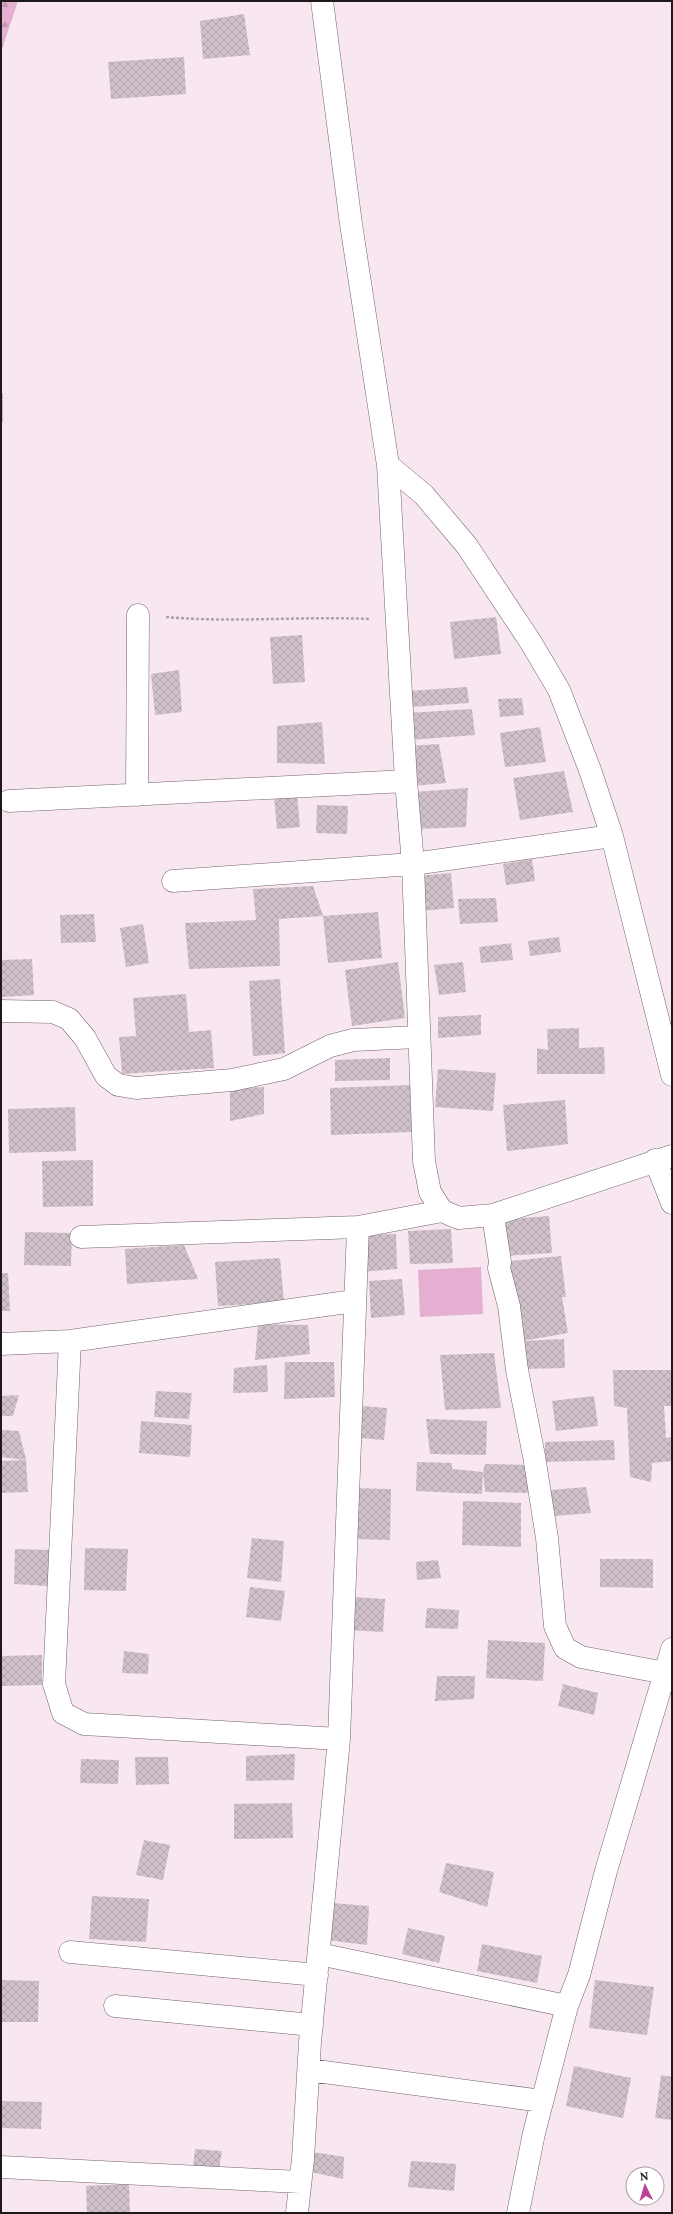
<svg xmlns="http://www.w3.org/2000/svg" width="673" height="2214" font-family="Lora,serif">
	<defs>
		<pattern id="forest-firs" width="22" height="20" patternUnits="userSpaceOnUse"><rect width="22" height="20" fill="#e4afd1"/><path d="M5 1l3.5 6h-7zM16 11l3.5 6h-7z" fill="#c396b3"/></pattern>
		<pattern id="building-cross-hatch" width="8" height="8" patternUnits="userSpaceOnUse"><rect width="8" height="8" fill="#d0c0ca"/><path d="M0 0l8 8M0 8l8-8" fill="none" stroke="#b2a4ad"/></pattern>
	</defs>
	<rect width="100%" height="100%" fill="#f8e7f1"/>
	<path fill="url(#forest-firs)" d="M1,1H18L1,52Z"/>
	<path fill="#e4afd1" d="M481,1267L483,1314L420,1317L418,1270Z"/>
	<path fill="url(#building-cross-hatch)" d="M244,14L250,55L203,59L200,21Z
		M184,57L186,94L111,99L108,62Z
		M3,393V422H1V394Z
		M496,617L501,654L454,659L450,622Z
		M302,635L305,682L273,684L270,637Z
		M179,670L182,712L155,715L151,674Z
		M467,687L469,703L410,707L408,691Z
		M522,698L524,715L500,717L498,699Z
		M472,709L475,735L409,740L407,713Z
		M322,722L325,764L277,763V726Z
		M540,727L546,762L505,767L500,733Z
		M439,744L446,783L412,786L408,746Z
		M564,771L573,812L520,820L513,778Z
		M468,788L466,827L418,829L414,792Z
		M297,795L300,827L277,829L274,796Z
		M317,805L348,806L347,834L316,833Z
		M532,859L535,881L506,885L503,864Z
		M451,873L454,908L420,911L418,876Z
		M313,886L323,916L378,912L382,958L328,963L323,916L279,919L280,966L189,969L185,923L256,920L253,889Z
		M496,898L498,922L460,924L458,899Z
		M94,914L96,942L61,943L60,915Z
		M143,924L149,963L126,967L120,928Z
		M559,937L561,952L530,956L528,941Z
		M511,943L513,960L481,963L479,947Z
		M32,959L34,995L1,997V960Z
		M398,962L405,1018L352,1026L345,970Z
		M463,962L466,992L439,995L434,965Z
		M280,979L285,1053L253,1056L249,981Z
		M186,994L189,1032L211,1030L214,1068L122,1074L119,1037L136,1036L133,998Z
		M481,1015V1035L438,1038V1017Z
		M579,1028V1048L604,1047L605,1074H537V1048L548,1050L547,1029Z
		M390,1058V1080L335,1081V1060Z
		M438,1069L496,1073L493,1111L435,1107Z
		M410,1085L412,1132L331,1135L330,1088Z
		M264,1087V1114L230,1121V1089Z
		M565,1100L568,1144L507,1151L503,1105Z
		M75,1107L76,1151L9,1153L8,1109Z
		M93,1160V1206L43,1207L42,1161Z
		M549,1216L552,1253L502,1256L499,1220Z
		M451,1229L453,1263L410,1264L408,1231Z
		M25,1232L72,1233L71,1266L24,1265Z
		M396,1234L397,1269L361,1272L362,1235Z
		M184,1245L198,1279L127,1284L125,1249Z
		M561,1256L566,1297H562L568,1333L522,1341L564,1339L565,1368L524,1369L500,1262Z
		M280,1258L284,1302L218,1306L215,1262Z
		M1,1273H8L10,1311H1Z
		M402,1279L405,1315L371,1318L369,1281Z
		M258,1324L308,1325L310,1354L255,1360Z
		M494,1353L501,1408L445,1410L440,1355Z
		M285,1362H334L335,1397L284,1399Z
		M267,1365L268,1392L233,1393L234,1368Z
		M613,1370H671L672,1406H664L666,1438L672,1437V1461L652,1463L651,1482L630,1477L627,1408L614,1406Z
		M156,1391L192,1393L189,1419L154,1417Z
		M19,1395L13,1416H1V1396Z
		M594,1396L598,1426L556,1431L552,1401Z
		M363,1406L387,1408L384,1440L360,1438Z
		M426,1419L487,1421L486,1455L430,1454Z
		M141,1421L192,1425L190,1457L139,1453Z
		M1,1430L19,1431L26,1460L1,1457Z
		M614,1440L615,1460L545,1462V1442Z
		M26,1460L28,1492L1,1493V1461Z
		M417,1462L452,1463V1469L483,1472L485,1464L529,1465L531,1493L485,1492L483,1472L482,1494L416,1491Z
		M586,1487L591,1513L554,1516L550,1490Z
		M352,1488L391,1489L390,1540L351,1539Z
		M463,1501L521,1503V1547L462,1545Z
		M252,1538L284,1541L281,1582L247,1578Z
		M85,1548L128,1549L126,1591L84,1590Z
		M15,1549L49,1550L48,1586L14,1584Z
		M600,1559H653V1588L600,1587Z
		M438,1560L441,1578L417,1580L416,1562Z
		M250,1587L285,1591L281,1621L246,1617Z
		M352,1597L385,1599L383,1632L349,1630Z
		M427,1608L459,1610L458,1629L425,1628Z
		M488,1640L545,1643L543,1681L486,1678Z
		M124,1651L149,1654L148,1674L122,1673Z
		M42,1655V1685L1,1686V1656Z
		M437,1676H475L474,1699L435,1701Z
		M563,1684L598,1693L594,1715L558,1706Z
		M295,1754L294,1780L246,1781V1756Z
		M135,1757H168L169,1784L136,1785Z
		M81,1759L119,1760L118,1784L80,1783Z
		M292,1803L293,1838L234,1839V1804Z
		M144,1840L170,1845L163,1880L136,1875Z
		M446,1863L494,1872L487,1907L439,1892Z
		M92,1896L149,1899L146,1942L89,1939Z
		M332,1903L369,1906L367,1945L326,1940Z
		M408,1928L445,1936L439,1963L402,1954Z
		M482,1944L542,1956L537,1983L477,1971Z
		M1,1980L39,1981L38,2022H1Z
		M595,1980L654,1987L647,2035L589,2028Z
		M574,2066L631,2078L623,2118L566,2106Z
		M661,2075L672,2077V2120L655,2118Z
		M1,2101L42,2102L41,2129L1,2128Z
		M195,2149L222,2151L219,2169L193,2167Z
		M313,2152L344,2157L343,2179L311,2172Z
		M411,2161L456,2164L454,2191L408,2187Z
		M129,2184L130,2213H87L86,2186Z"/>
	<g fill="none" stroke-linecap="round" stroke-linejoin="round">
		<g stroke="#72636c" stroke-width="23">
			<path id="minor" d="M322,1L351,224L388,465L406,781L413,864L424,1161L430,1192L442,1211L459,1218L493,1215L672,1156
				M388,465L424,495L467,546L530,641L559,690L590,770L612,836L672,1075
				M137,795L138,615
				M9,801L406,781
				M173,881L413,864L612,836
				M1,1011L53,1012L69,1019L85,1038L106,1076L118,1085L136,1088L232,1080L284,1069L330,1046L353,1040L418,1037
				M655,1160L672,1203
				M493,1215L500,1262L499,1268L509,1306L517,1370L534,1456L547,1538L555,1626L565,1648L581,1657L665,1673
				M81,1237L358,1227L442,1211
				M70,1341L54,1684L63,1713L84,1724L339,1739
				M1,1344L70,1341L354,1301
				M70,1952L317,1975
				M319,1954L567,2006
				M115,2006L312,2025
				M309,2070L542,2101
				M1,2167L300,2182
				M297,2213L303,2159L310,2042L339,1739L358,1227
				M518,2213L534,2133L567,2006L579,1975L606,1871L672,1649"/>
		</g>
		<path stroke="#aea1a9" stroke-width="2.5" stroke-dasharray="3 2" stroke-linecap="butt" d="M166,617C234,623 301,616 369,619"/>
		<use href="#minor" stroke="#fff" stroke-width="22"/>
	</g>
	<rect width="673" height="2214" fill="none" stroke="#1f191d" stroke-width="4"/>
	<g transform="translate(645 2186) rotate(355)"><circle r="19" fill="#ffffff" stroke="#a5a3a5"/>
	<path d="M0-3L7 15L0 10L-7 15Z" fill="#bb4398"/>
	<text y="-6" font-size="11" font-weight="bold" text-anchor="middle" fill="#1f191d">N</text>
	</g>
</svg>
